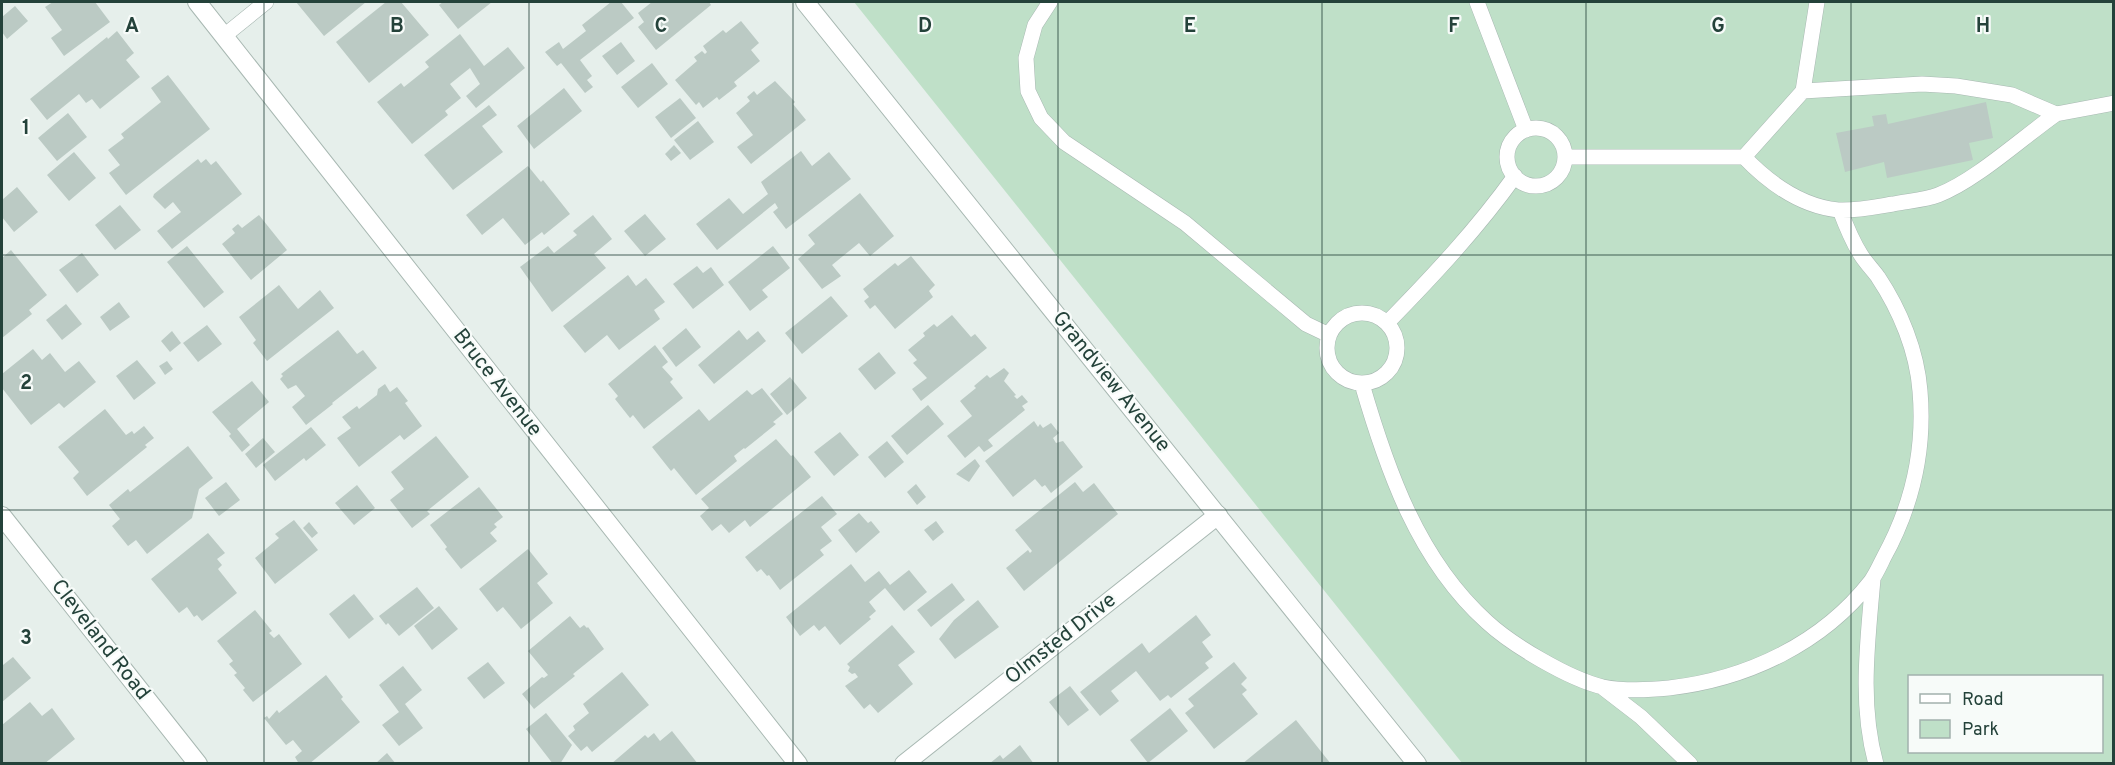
<svg xmlns="http://www.w3.org/2000/svg" width="2115" height="765" font-family="Overpass,sans-serif">
	<rect width="100%" height="100%" fill="#e6efeb"/>
	<path fill="#bfe0c8" fill-rule="evenodd" d="M854,2H2113V763H1462ZM1910,676H2102V752H1910Z"/>
	<path fill="#bbcac4" d="M53,2H95L110,22L64,56L51,38L62,30L45,7Z
		M296,2H366L324,36Z
		M386,2H401L429,35L369,83L336,42Z
		M443,2H492L458,29L439,5Z
		M611,2H621L634,18L580,60L592,76L587,80L593,87L585,93L561,63L557,66L545,52L559,42L563,49L586,31L582,25Z
		M652,2H709L711,5L656,50L638,27L644,22L638,13Z
		M15,6L28,21L7,39L2,32V17Z
		M741,21L759,43L751,50L760,61L734,82L737,86L719,100L717,97L703,108L699,102L696,105L675,80L697,61L694,57L702,51L705,54L707,52L703,46L723,30L726,33Z
		M117,31L134,53L126,60L140,77L100,109L92,99L86,103L79,94L47,120L30,99L107,37L108,39Z
		M460,34L484,66L508,47L525,68L476,108L466,96L480,84L470,68L450,84L461,98L445,111L448,115L412,144L377,102L401,83L404,87L429,67L425,62Z
		M621,42L635,61L617,75L602,56Z
		M652,63L668,84L638,108L621,87Z
		M168,75L210,129L126,195L109,173L120,165L108,150L124,138L121,134L161,102L151,88Z
		M775,81L795,102L793,104L806,120L751,164L737,147L753,135L736,113L750,101L747,97L754,91L757,95Z
		M564,88L582,111L534,149L517,126Z
		M680,98L696,118L671,138L655,117Z
		M1986,102L1993,138L1969,143L1973,160L1887,178L1884,162L1845,172L1836,133L1874,126L1872,116L1886,114L1888,124Z
		M489,105L497,115L482,126L503,152L453,190L424,155Z
		M68,113L87,137L57,161L38,138Z
		M698,121L714,142L690,160L674,140Z
		M674,145L681,153L671,161L665,154Z
		M801,151L812,166L829,152L851,179L786,229L773,212L778,208L775,203L717,250L696,224L729,198L743,214L768,194L761,182Z
		M74,152L96,178L69,201L47,175Z
		M198,159L201,163L206,159L211,165L216,161L242,194L172,249L157,231L181,212L173,202L165,209L153,197L154,194Z
		M528,166L541,182L543,180L570,214L544,235L542,232L525,245L503,218L482,235L466,215Z
		M17,187L38,212L14,232L2,217V200Z
		M860,193L894,236L870,256L859,243L832,265L841,276L822,289L798,259L815,244L808,235Z
		M120,205L141,230L115,250L95,225Z
		M645,214L666,239L645,256L624,231Z
		M259,215L287,250L251,280L222,244L235,233L232,229L238,224L242,228Z
		M593,215L612,239L594,254L606,268L552,312L520,267L548,246L554,253L577,235L573,231Z
		M187,246L224,292L204,308L167,262Z
		M773,246L790,268L762,290L768,297L750,311L728,282Z
		M11,250L47,295L29,310L32,314L2,338V258Z
		M82,253L99,275L77,293L59,270Z
		M911,256L935,285L929,291L933,297L895,329L875,305L870,309L864,301L869,297L863,289L895,263L898,266Z
		M697,266L703,273L711,267L724,285L693,309L673,284Z
		M628,275L636,286L646,278L665,302L654,310L660,319L619,350L607,335L585,353L563,326Z
		M279,285L298,309L320,290L334,308L267,361L253,343L256,340L239,317Z
		M831,296L848,316L802,354L785,333Z
		M119,302L130,317L110,331L100,317Z
		M66,304L82,324L62,340L46,320Z
		M952,315L971,337L975,334L987,348L921,401L912,389L927,378L913,363L917,360L908,350L925,336L923,333L934,324L937,327Z
		M207,325L222,344L198,362L183,343Z
		M686,328L701,347L676,367L662,348Z
		M338,330L357,354L363,350L377,368L332,403L333,404L306,425L292,407L305,396L296,385L288,389L280,379L283,376L281,374Z
		M739,330L747,340L758,331L766,341L714,384L698,365Z
		M172,331L181,343L170,352L161,341Z
		M655,345L668,362L662,367L673,379L670,382L683,398L644,429L633,415L630,418L615,399L618,396L608,384Z
		M33,349L42,360L50,353L65,372L79,361L96,382L64,408L59,403L31,425L2,388V374Z
		M879,352L896,373L875,390L858,369Z
		M137,360L156,383L134,400L116,376Z
		M167,361L173,369L165,375L159,366Z
		M1004,368L1009,373L1004,381L1016,395L1014,396L1017,399L1022,395L1028,402L1022,406L1025,410L988,440L993,446L984,452L979,446L965,458L947,436L972,416L960,401L976,388L974,386L987,375L990,378Z
		M790,377L807,398L787,415L770,394Z
		M252,381L269,402L237,429L250,445L242,452L229,436L231,434L212,412Z
		M385,384L390,392L397,387L408,401L405,403L422,426L404,440L400,435L359,467L337,438L351,428L342,417L357,406L359,409L377,395L378,389Z
		M762,388L783,414L773,422L776,424L745,449L744,448L734,456L737,461L696,495L674,468L671,471L652,447L699,409L709,421L747,390L752,395Z
		M928,405L944,424L907,455L891,436Z
		M105,409L126,435L132,431L134,434L144,426L154,438L145,445L147,447L87,496L73,478L79,472L58,447Z
		M1034,421L1038,427L1040,424L1043,428L1051,423L1059,433L1053,438L1056,443L1063,441L1083,467L1051,493L1045,485L1042,487L1035,479L1013,497L985,461Z
		M311,427L326,445L306,461L304,458L275,481L263,465Z
		M840,432L859,455L834,476L814,452Z
		M436,436L469,477L427,511L430,514L412,528L390,500L404,489L391,472Z
		M263,438L275,452L256,468L245,454Z
		M776,439L791,456L793,455L811,477L750,527L745,520L729,533L721,524L712,531L700,516L709,508L701,499Z
		M887,441L904,462L885,478L868,457Z
		M188,446L213,478L199,489L192,518L147,554L136,540L128,546L112,526L120,519L109,505L128,489L130,492Z
		M975,459L980,466L969,482L956,474Z
		M226,482L240,500L219,516L205,498Z
		M1075,482L1083,492L1094,483L1118,514L1024,591L1006,568L1028,550L1030,553L1032,551L1015,530Z
		M916,484L926,497L917,505L907,492Z
		M357,485L375,508L354,525L335,503Z
		M479,487L503,517L494,524L497,527L490,533L497,541L461,569L445,549L447,547L430,525Z
		M822,496L837,514L821,527L832,541L820,550L824,555L780,590L769,575L767,576L761,569L757,572L745,557Z
		M859,513L868,523L871,521L880,532L856,553L838,530Z
		M294,520L318,550L275,584L255,558L279,538L275,534Z
		M936,521L944,532L933,541L924,530Z
		M309,522L318,533L312,538L303,528Z
		M208,533L225,553L217,559L222,565L218,569L237,593L202,621L197,615L194,617L187,607L179,613L151,579Z
		M528,549L548,574L537,583L553,603L521,629L503,607L497,612L479,589Z
		M851,564L865,582L879,571L890,585L909,570L927,592L904,611L885,588L869,602L876,611L869,617L871,619L840,645L825,626L819,631L814,625L800,636L786,617Z
		M952,583L965,600L931,627L917,610Z
		M417,587L434,608L399,636L388,623L386,625L379,616Z
		M354,594L374,619L349,639L329,614Z
		M978,600L999,627L955,659L939,639L954,620Z
		M439,606L458,629L432,650L414,626Z
		M255,610L272,631L269,633L274,638L279,634L302,664L253,702L243,690L245,688L234,675L237,673L229,664L233,661L217,641Z
		M1196,615L1211,635L1202,642L1213,657L1205,663L1209,668L1171,698L1168,695L1160,701L1136,671L1111,691L1119,701L1100,716L1080,692L1142,643L1149,653Z
		M570,616L580,628L584,625L587,628L588,627L604,649L573,674L575,676L534,709L522,694L542,677L544,678L548,675L528,651Z
		M892,625L915,652L898,665L913,684L878,713L870,704L864,709L845,686L858,677L855,673L852,674L848,671L850,667L847,664Z
		M13,657L31,678L2,702V663L3,665Z
		M488,662L505,683L484,699L467,678Z
		M1234,662L1247,678L1241,684L1247,690L1242,694L1258,714L1214,749L1185,713L1194,706L1188,699Z
		M403,666L422,690L405,704L423,728L399,746L382,725L399,712L379,685Z
		M622,672L649,705L592,752L587,746L581,751L568,736L575,730L573,726L589,713L583,704Z
		M326,675L343,697L341,699L360,722L309,764H299L295,757L302,751L293,740L286,745L264,718L267,716L269,719L277,710L279,713Z
		M1070,686L1089,710L1068,726L1049,702Z
		M30,702L42,716L52,708L75,739L44,764H2V725Z
		M1170,708L1188,731L1148,763L1130,740Z
		M546,713L572,745L560,764H553L526,729Z
		M1296,720L1331,764H1242Z
		M672,731L698,764H611L645,735L648,738L654,733L660,741Z
		M1020,745L1034,764H989L1000,755L1003,759Z
		M387,753L396,764H375Z"/>
	<g fill="none" stroke-linecap="round" stroke-linejoin="round">
		<g stroke="#a8b8b2" stroke-width="16">
			<path id="service" d="M1050,2L1035,25L1026,58L1028,91L1041,118L1064,142L1185,223L1306,324L1329,335
				M1477,2L1526,130
				M224,36L266,2
				M1803,91L1817,2
				M1507 157a29 29 0 1 1 58 0a29 29 0 1 1-58 0Z
				M1565,157H1744L1803,91L1922,84L1956,86L2012,95L2056,114L2114,103
				M1744,157C1769,183 1801,206 1838,210C1856,211 1875,207 1893,204C1907,201 1925,200 1938,195C1975,181 2022,138 2056,114
				M1327 348a35 35 0 1 1 70 0a35 35 0 1 1-70 0Z
				M1387,323C1433,276 1477,229 1515,176
				M1362,384C1387,470 1418,560 1487,622C1512,645 1569,679 1603,687C1624,691 1648,690 1669,688C1747,679 1822,644 1871,581C1876,574 1880,565 1884,557C1912,506 1925,449 1920,391C1917,351 1900,310 1878,277C1873,270 1866,263 1861,255C1852,241 1846,226 1840,210
				M1873,579C1868,640 1859,703 1876,764
				M1602,687L1641,717L1690,764"/>
		</g>
		<g stroke="#a8b8b2" stroke-width="20">
			<path id="minor" d="M197,2L798,764
				M2,516L198,764
				M904,764L1218,515"/>
		</g>
		<g stroke="#a8b8b2" stroke-width="20">
			<path id="tertiary" d="M805,2L1417,764"/>
		</g>
		<use href="#service" stroke="#fff" stroke-width="15"/>
		<use href="#minor" stroke="#fff" stroke-width="18"/>
		<use href="#tertiary" stroke="#fff" stroke-width="18"/>
	</g>
	<path fill="none" stroke="#24423a" stroke-width="1.5" stroke-opacity="0.55" d="M264,2V764M529,2V764M793,2V764M1058,2V764M1322,2V764M1586,2V764M1851,2V764M2,255H2114M2,510H2114"/>
	<g text-anchor="middle" dominant-baseline="central" stroke-width="4.5" stroke-linejoin="round" paint-order="stroke">
		<g font-size="21" fill="#24423a" stroke="#f7fbf9">
			<text transform="translate(1111 382) rotate(51)">Grandview Avenue</text>
			<text transform="translate(497 383) rotate(52)">Bruce Avenue</text>
			<text transform="translate(1061 639) rotate(-38)">Olmsted Drive</text>
			<text transform="translate(100 640) rotate(52)">Cleveland Road</text>
		</g>
	</g>
	<g font-size="20" text-anchor="middle" font-weight="bold" fill="#24423a" stroke="#f7fbf9" stroke-width="4.5" stroke-linejoin="round" paint-order="stroke">
		<text x="132" y="32">A</text>
		<text x="397" y="32">B</text>
		<text x="661" y="32">C</text>
		<text x="925" y="32">D</text>
		<text x="1190" y="32">E</text>
		<text x="1454" y="32">F</text>
		<text x="1718" y="32">G</text>
		<text x="1983" y="32">H</text>
		<text x="26" y="134">1</text>
		<text x="26" y="389">2</text>
		<text x="26" y="644">3</text>
	</g>
	<rect width="2115" height="765" fill="none" stroke="#24423a" stroke-width="6"/>
	<rect x="1908" y="675" width="195" height="78" fill="#f7fbf9" stroke="#a3b1ad" stroke-width="1.5"/>
	<rect x="1920" y="694" width="30" height="9" fill="#ffffff" stroke="#a3b1ad" stroke-width="1.5"/>
	<text x="1962" y="705" font-size="18" fill="#24423a">Road</text>
	<rect x="1920" y="720" width="30" height="18" fill="#bfe0c8" stroke="#a3b1ad" stroke-width="1.5"/>
	<text x="1962" y="735" font-size="18" fill="#24423a">Park</text>
</svg>
